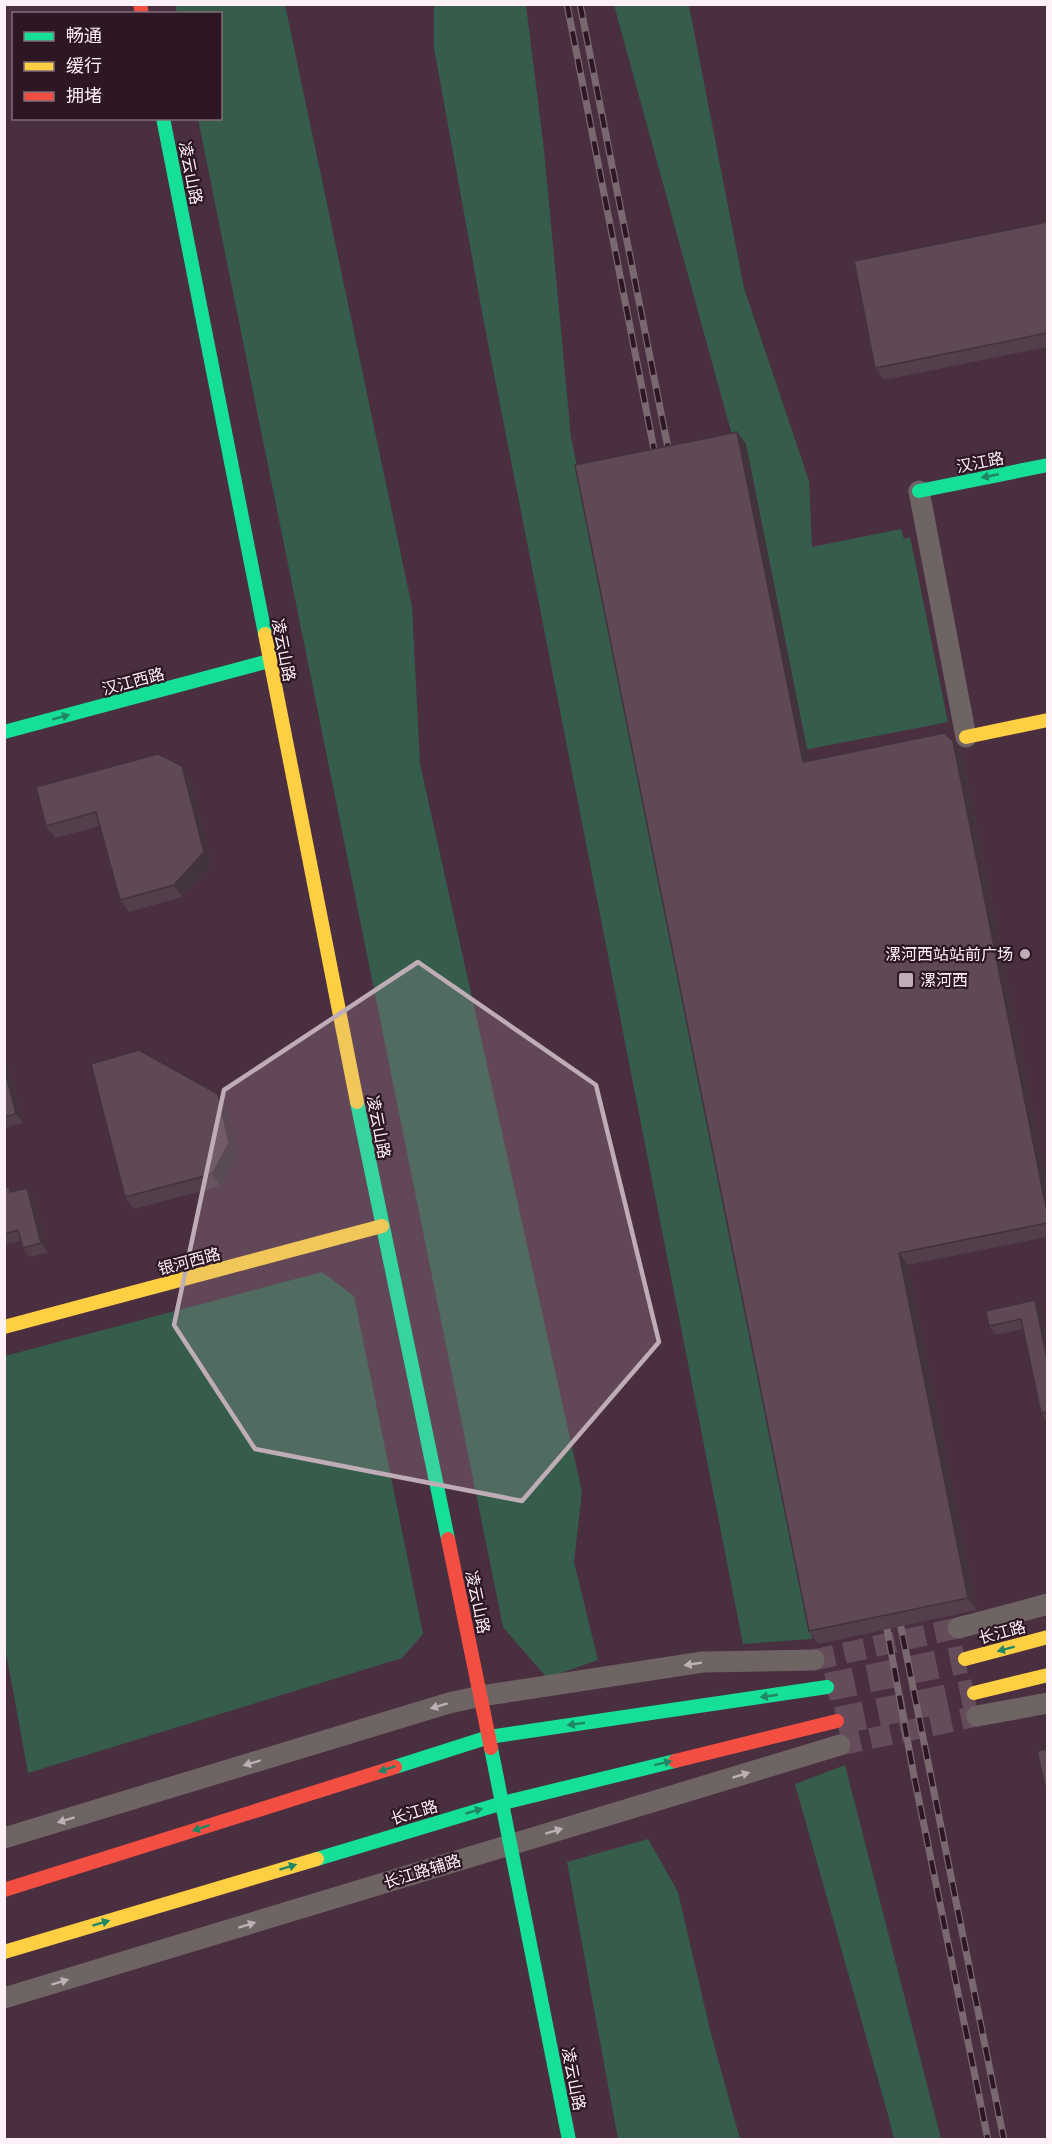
<svg xmlns="http://www.w3.org/2000/svg" width="1052" height="2144" font-family="'Golos Text','Noto Sans SC',sans-serif">
	<rect width="100%" height="100%" fill="#4a2f40"/>
	<path fill="#365c4b" d="M175,5H285L412,607L420,764L582,1492L574,1562L598,1660L547,1678L503,1627L198,119L220,118V14L177,13Z
		M434,5H526L544,150L571,437L812,1639L743,1644L485,328L434,48Z
		M614,5H696L689,6L744,288L809,481L812,547L901,529L904,539L910,537L948,722L799,751L755,519Z
		M322,1272L354,1296L423,1634L402,1658L28,1773L5,1647V1356Z
		M845,1765L941,2139H894L888,2115L795,1784Z
		M648,1839L678,1892L710,2030L740,2139H618L567,1862Z"/>
	<g fill="none" stroke-linecap="round" stroke-linejoin="round">
		<path stroke="#654c5b" stroke-width="21" stroke-dasharray="21 10" stroke-linecap="butt" d="M814,1660L958,1628
			M840,1745L977,1716"/>
		<path stroke="#654c5b" stroke-width="28" stroke-dasharray="28 14" stroke-linecap="butt" d="M827,1687L965,1659
			M837,1721L974,1693"/>
		<path stroke="#6f6464" stroke-width="21" d="M919,491L966,737
			M958,1628L1048,1604
			M977,1716L1048,1703
			M4,1838L449,1703L481,1696L703,1662L814,1660
			M4,1998L840,1745"/>
		<path stroke="#16e098" stroke-width="14" d="M163,118L265,634
			M919,491L1048,465
			M4,732L269,661
			M357,1102L448,1539
			M491,1748L569,2140
			M395,1767L489,1737L827,1687
			M317,1859L503,1803L675,1761"/>
		<path stroke="#ffcf43" stroke-width="14" d="M265,634L357,1102
			M966,737L1048,720
			M4,1327L382,1226
			M965,1659L1048,1637
			M974,1693L1048,1675
			M4,1952L317,1859"/>
		<path stroke="#f24e42" stroke-width="14" d="M140,4L142,14
			M448,1539L491,1748
			M675,1761L837,1721
			M4,1890L395,1767"/>
		<g stroke="#796870" stroke-width="7">
			<path id="rail" d="M567,4L657,465
				M580,4L671,463
				M897,1608L1004,2140
				M884,1613L914,1776L988,2140"/>
		</g>
		<use href="#rail" stroke="#2d1725" stroke-width="4.5" stroke-dasharray="14" stroke-linecap="butt"/>
	</g>
	<path fill="#523f4b" d="M1047,222V347L884,380L875,368Z
		M746,444L809,760L953,741L962,753L1047,1182V1237L908,1265L977,1610L818,1644L809,1631Z
		M190,778L212,864L182,897L129,912L120,900L100,826L55,838L46,826Z
		M4,1061L9,1067L23,1123L4,1128Z
		M227,1106L238,1155L221,1186L134,1209L125,1197Z
		M4,1188L12,1192L34,1197L48,1253L29,1257L23,1248L21,1241L4,1244Z
		M1035,1300L1042,1309L1047,1337V1422L1041,1413L1023,1329L995,1335L989,1326Z"/>
	<path fill="#42333d" d="M737,432L746,444L812,774L803,762Z
		M953,741L962,753L1047,1182V1212Z
		M182,766L190,778L212,864L182,897L174,885Z
		M4,1061L9,1067L23,1123L16,1114L4,1066Z
		M218,1094L227,1106L238,1155L221,1186L212,1174Z
		M27,1188L34,1197L48,1253L41,1243Z
		M899,1253L908,1265L977,1610L968,1598Z
		M1035,1300L1042,1309L1047,1337V1359Z"/>
	<path fill="#5f4957" stroke="#42333d" stroke-width="1.5" d="M1047,222V333L875,368L854,261Z
		M737,432L803,762L944,733L953,741L1047,1212V1223L899,1253L968,1598L809,1631L575,465Z
		M158,754L182,766L204,852L174,885L120,900L96,812L46,826L36,787Z
		M139,1050L218,1094L229,1143L212,1174L125,1197L91,1064Z
		M4,1066L16,1114L4,1117Z
		M9,1187L10,1192L27,1188L41,1243L23,1248L18,1230L4,1234V1188Z
		M1035,1300L1047,1359V1412L1041,1413L1021,1319L989,1326L986,1311Z
		M1047,1749V1795L1037,1751Z"/>
	<defs><path id="oneway-solid" d="M-6-.8H1V-3.2L6.5 0L1 3.2V.8H-6Z" transform="scale(1.5)"/></defs>
	<g fill="#208664">
		<use href="#oneway-solid" transform="translate(990 476) rotate(169)"/>
		<use href="#oneway-solid" transform="translate(61 717) rotate(-15)"/>
		<use href="#oneway-solid" transform="translate(1006 1649) rotate(165)"/>
		<use href="#oneway-solid" transform="translate(769 1696) rotate(172)"/>
		<use href="#oneway-solid" transform="translate(576 1724) rotate(172)"/>
		<use href="#oneway-solid" transform="translate(663 1763) rotate(-14)"/>
		<use href="#oneway-solid" transform="translate(387 1769) rotate(162)"/>
		<use href="#oneway-solid" transform="translate(474 1811) rotate(-17)"/>
		<use href="#oneway-solid" transform="translate(201 1828) rotate(162)"/>
		<use href="#oneway-solid" transform="translate(288 1867) rotate(-17)"/>
		<use href="#oneway-solid" transform="translate(101 1923) rotate(-17)"/>
	</g>
	<g fill="#bdb1b5">
		<use href="#oneway-solid" transform="translate(693 1664) rotate(171)"/>
		<use href="#oneway-solid" transform="translate(439 1706) rotate(163)"/>
		<use href="#oneway-solid" transform="translate(252 1763) rotate(163)"/>
		<use href="#oneway-solid" transform="translate(741 1775) rotate(-17)"/>
		<use href="#oneway-solid" transform="translate(66 1820) rotate(163)"/>
		<use href="#oneway-solid" transform="translate(554 1831) rotate(-17)"/>
		<use href="#oneway-solid" transform="translate(247 1925) rotate(-17)"/>
		<use href="#oneway-solid" transform="translate(60 1982) rotate(-17)"/>
	</g>
	<path fill="#beacb7" fill-opacity="0.2" stroke="#beacb7" stroke-width="4.5" stroke-linejoin="round" d="M418,962L596,1085L659,1342L522,1501L255,1449L174,1325L224,1090Z"/>
	<g fill="#beacb7" stroke="#2d1725" stroke-width="2">
		<circle cx="1025" cy="954" r="6"/>
		<rect x="898" y="972" width="16" height="16" rx="3"/>
	</g>
	<g text-anchor="middle" dominant-baseline="central" stroke-width="4.5" stroke-linejoin="round" paint-order="stroke">
		<g font-size="16" fill="#fdf0f7" stroke="#2d1725">
			<text transform="translate(191 173) rotate(79)">凌云山路</text>
			<text transform="translate(980 462) rotate(-11)">汉江路</text>
			<text transform="translate(284 650) rotate(79)">凌云山路</text>
			<text transform="translate(133 681) rotate(-15)">汉江西路</text>
			<text transform="translate(379 1127) rotate(79)">凌云山路</text>
			<text transform="translate(189 1261) rotate(-15)">银河西路</text>
			<text transform="translate(478 1602) rotate(78)">凌云山路</text>
			<text transform="translate(1002 1632) rotate(-15)">长江路</text>
			<text transform="translate(414 1812) rotate(-17)">长江路</text>
			<text transform="translate(422 1871) rotate(-17)">长江路辅路</text>
			<text transform="translate(574 2079) rotate(79)">凌云山路</text>
		</g>
		<g font-size="16" fill="#fdf0f7" stroke="#2d1725" text-anchor="end">
			<text x="1013" y="954">漯河西站站前广场</text>
			<text x="920" y="980" text-anchor="start">漯河西</text>
		</g>
	</g>
	<rect width="1052" height="2144" fill="none" stroke="#fdf0f7" stroke-width="12"/>
	<rect x="12" y="12" width="210" height="108" fill="#2d1725" stroke="#806e79" stroke-width="1.5"/>
	<rect x="24" y="32" width="30" height="9" fill="#16e098" stroke="#806e79" stroke-width="1.5"/>
	<text x="66" y="42" font-size="18" fill="#fdf0f7">畅通</text>
	<rect x="24" y="62" width="30" height="9" fill="#ffcf43" stroke="#806e79" stroke-width="1.5"/>
	<text x="66" y="72" font-size="18" fill="#fdf0f7">缓行</text>
	<rect x="24" y="92" width="30" height="9" fill="#f24e42" stroke="#806e79" stroke-width="1.5"/>
	<text x="66" y="102" font-size="18" fill="#fdf0f7">拥堵</text>
</svg>
